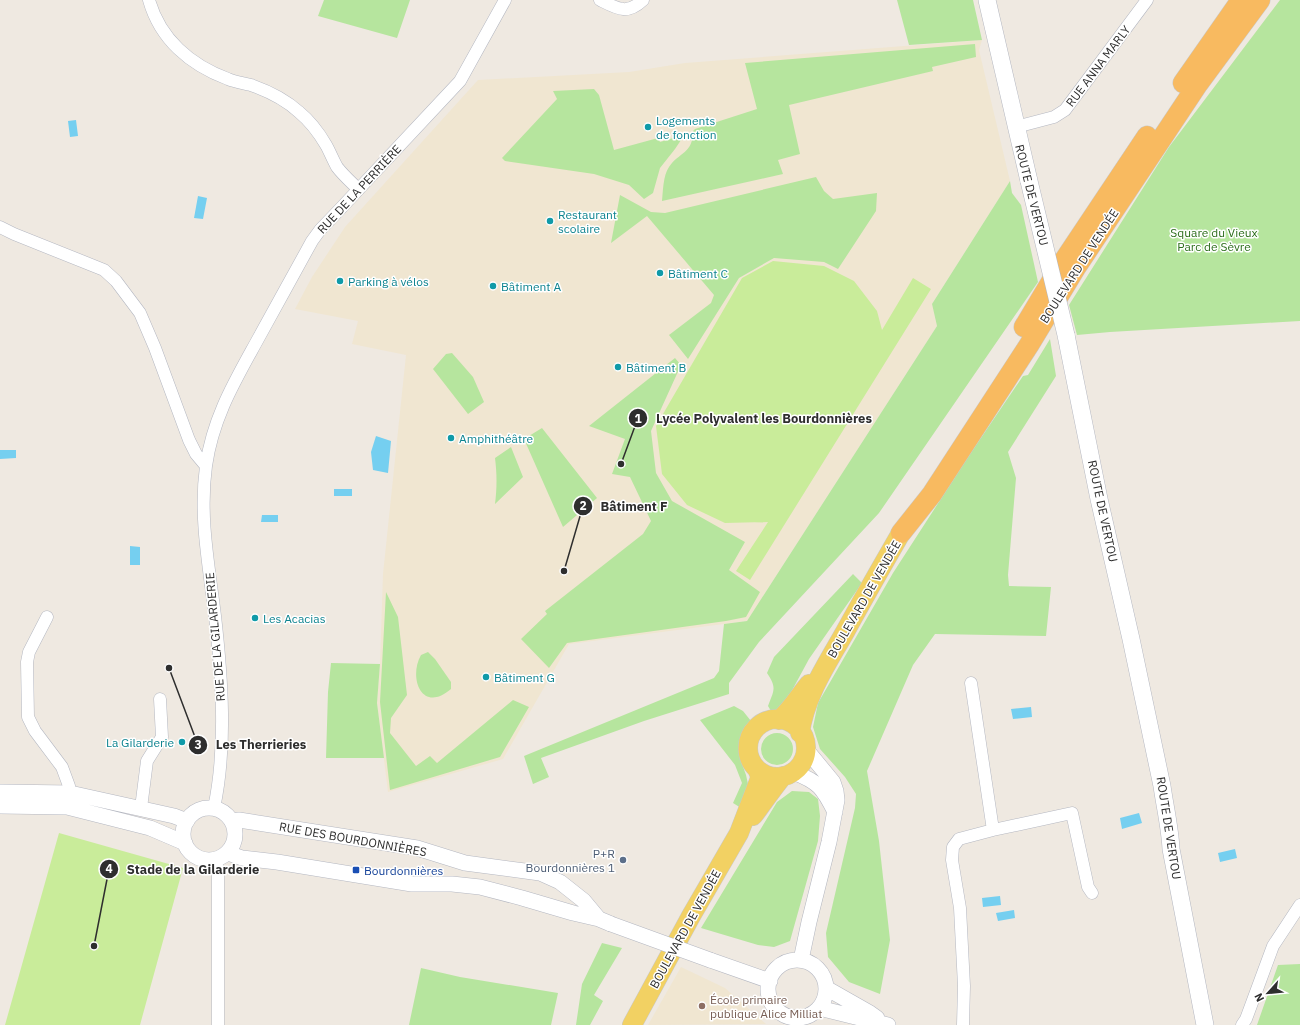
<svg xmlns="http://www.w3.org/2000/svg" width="1300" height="1025" font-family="'IBM Plex Sans',sans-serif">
	<rect width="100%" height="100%" fill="#efe9e1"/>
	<path fill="#f0e6d1" d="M982,40L979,50L1010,181L932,304L937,326L747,621L569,644L503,759L388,792L377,703L380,664L383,574L406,355L352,344L358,321L295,309L312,277L345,227L478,80L629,72L685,63Z
		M681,967L725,988L766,1024L648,1025Z"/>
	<path fill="#b6e59e" d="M324,0H410L397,38L318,16Z
		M897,0H973L982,40L909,45Z
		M1280,0H1300V321L1110,332L1077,335L1069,305L1169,147Z
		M975,44L976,57L932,67L933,71L789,105L800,154L778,160L783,174L662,201C663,192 663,175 669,167C679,152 693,154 693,131L695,129L757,109L745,63Z
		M594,89L599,95L614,150L658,138L660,142L683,135V137L675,149L660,168L653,193L644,199L629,185L594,174L505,161L502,158L557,99L553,91Z
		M816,177L824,191L833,199L877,193L876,211L838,269L824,262L774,258L739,278L688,359L669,335L711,303L714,295L647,216L611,243L620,195L651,212L665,213Z
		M1010,181L1012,193L1021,205L1038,282L879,513L759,642L729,683V694L644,721L541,758L549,777L533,784L524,756L714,678L719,671L724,624L747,621L937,326L932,304Z
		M1050,339L1056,376L1008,452L1016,478L1008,575L1009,586L1051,587L1046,636L935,634L913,665L867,771L879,841L890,940L880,994L849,982L828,957L826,933L855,808L856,794L845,777L820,749L813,727L818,703L893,573L968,457L1023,376L1028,375Z
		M452,353L473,377L484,402L468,414L433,369L446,354Z
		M675,358L681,365L651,431L656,473L672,501L745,542L729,570L760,592L746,617L726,621L567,643L549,668L521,639L547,614L545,611L643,534L651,521L630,477L612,474L625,439L589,426Z
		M542,428L597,498L563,527L524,439Z
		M511,447L523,477L495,504C497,488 497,474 495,458Z
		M853,574L862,583L809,659L783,707L777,712L771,711L768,706C774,690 777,688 767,673L774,657Z
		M386,592L398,617L407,695L391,718L390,733L416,766L430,756L437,763L513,700L529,707L500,757L390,790L380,702Z
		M428,652L435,659L451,682V689C422,714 408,678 421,655Z
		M331,663L380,664L377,703L384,758H326L328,692Z
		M734,706L743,711L751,721L741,746V761L746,775L748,784L741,808L733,803L742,783L735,765L700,720Z
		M761 749a16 16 0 1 1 32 0a16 16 0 1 1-32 0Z
		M792,791L809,792L818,799L820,816L818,841L790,941L774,947L758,945L701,928L777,802Z
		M602,943L622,948L594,995L603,1001L590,1025H576L582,984Z
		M1300,964V1025H1257L1278,965Z
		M421,968L460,977L558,993L551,1025H409Z"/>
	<path fill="#c9ec9a" d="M773,261L824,266L854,281L877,311L882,330L913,278L931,289L750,580L736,571L768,522L725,523L687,505L662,474L656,426L742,278Z
		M59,833L183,868L140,1025H5Z"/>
	<path fill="#75cff0" d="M76,120L78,136L70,137L68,121Z
		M198,196L207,198L203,219L194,218Z
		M376,436L391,441L388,473L373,470L371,452Z
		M0,450H16V458L0,459Z
		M334,489H352V496H334Z
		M262,515H278V522H261Z
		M130,546L140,547V565H130Z
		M1031,707L1032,717L1013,719L1011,709Z
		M1139,813L1142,823L1122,829L1120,818Z
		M1235,849L1237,858L1220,862L1218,853Z
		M1000,896L1001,905L983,907L982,898Z
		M1014,910L1015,918L998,921L996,913Z"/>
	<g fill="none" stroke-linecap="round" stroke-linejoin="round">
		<g stroke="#b4b7c1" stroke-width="13">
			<path id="minor" d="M149,0C160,39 190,65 228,79C235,82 243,83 251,85C268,91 286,100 299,112C310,121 319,133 326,145C330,152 333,160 337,167C343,175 351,182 358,189
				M600,0C618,9 627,15 643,0
				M1016,127L1054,117L1065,110L1147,0
				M0,227L14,234L104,270L116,281L140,313L155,348L189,440L196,454L206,466
				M47,617L29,652L27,662L28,717L35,731L62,767L69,786L70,793
				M971,683L993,830
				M141,808L147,761L162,737L160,699
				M214,808C227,747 222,678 215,616C209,566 199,517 206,466C213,417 235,381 258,339C276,306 294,274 312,241L320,230L342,207L460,81L505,0
				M216,860L218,873V1025
				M963,1025L964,986L960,908L952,860L953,847L959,839L993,830L1072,813L1088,887L1092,893
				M1242,1025L1246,1019L1273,946L1300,905"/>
		</g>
		<g stroke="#b4b7c1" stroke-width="16">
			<path id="tertiary" d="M793,772C819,782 823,788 835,812
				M0,792L70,793L174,816L187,821
				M0,806L67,807L150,828L185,843
				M183 834a26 26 0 1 1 52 0a26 26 0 1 1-52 0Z
				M232,821L239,820L417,848L465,863L540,873L560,882L584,901L599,919
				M228,853L242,858L277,862L412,884H452L480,887L522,898L573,913L599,919L611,924
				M710,960L770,981
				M801,960L809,922L829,842L837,800L836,791L833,782L805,748
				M768 989a29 29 0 1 1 58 0a29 29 0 1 1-58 0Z
				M826,988L870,1013L877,1018
				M819,1008L888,1025"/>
		</g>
		<g stroke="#b4b7c1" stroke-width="18">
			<path id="secondary" d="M987,0L1029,181
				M1066,335L1099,499L1131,639L1162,786C1165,807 1170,828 1171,849L1205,1025"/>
		</g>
		<g stroke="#c9c9c9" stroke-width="20">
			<path id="primary" d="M748 748a29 29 0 1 1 58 0a29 29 0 1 1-58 0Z
				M779,720C791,710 799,696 809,684
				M800,733C805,696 827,664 845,632C863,599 882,566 901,533
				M753,816C763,803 772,789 783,776
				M632,1025L691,916L739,833L759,781L760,776L758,771"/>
		</g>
		<g stroke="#c9c9c9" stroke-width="21">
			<path id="trunk" d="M1183,83L1241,0
				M1024,327L1063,262L1147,136
				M901,533L932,494L1029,345L1075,269L1198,84L1260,0"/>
		</g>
		<use href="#minor" stroke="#fff" stroke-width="12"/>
		<use href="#tertiary" stroke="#fff" stroke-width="15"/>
		<use href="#secondary" stroke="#fff" stroke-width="17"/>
		<use href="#primary" stroke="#f2d163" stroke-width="19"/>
		<use href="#trunk" stroke="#f8ba60" stroke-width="20"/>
		<g stroke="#b4b7c1" stroke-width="16" stroke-linecap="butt">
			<path id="tertiary-bridge" d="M611,924L710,960"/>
		</g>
		<g stroke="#b4b7c1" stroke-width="18" stroke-linecap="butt">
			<path id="secondary-bridge" d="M1029,181L1066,335"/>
		</g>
		<use href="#tertiary-bridge" stroke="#fff" stroke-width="15"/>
		<use href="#secondary-bridge" stroke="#fff" stroke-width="17"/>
	</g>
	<g fill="#0f9aa8" stroke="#fff" stroke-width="1.5">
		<circle cx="648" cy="127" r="4"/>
		<circle cx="550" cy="221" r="4"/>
		<circle cx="660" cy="273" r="4"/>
		<circle cx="340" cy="281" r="4"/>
		<circle cx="493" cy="286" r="4"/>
		<circle cx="618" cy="367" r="4"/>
		<circle cx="451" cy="438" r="4"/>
		<circle cx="255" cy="618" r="4"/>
		<circle cx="486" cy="677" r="4"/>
		<circle cx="182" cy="742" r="4"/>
	</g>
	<circle fill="#5c6f8a" stroke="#fff" stroke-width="1.5" cx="623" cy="860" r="4"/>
	<rect fill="#1a4fb4" stroke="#fff" stroke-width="1.5" x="352" y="866" width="8" height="8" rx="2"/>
	<circle fill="#8d6e63" stroke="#fff" stroke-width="1.5" cx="702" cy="1006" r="4"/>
	<g text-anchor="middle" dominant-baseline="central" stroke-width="3" stroke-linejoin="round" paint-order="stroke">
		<g font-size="12" fill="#2e2e2e" stroke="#fff">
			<text transform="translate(1098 66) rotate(-53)">RUE ANNA MARLY</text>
			<text transform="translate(359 189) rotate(-47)">RUE DE LA PERRIÈRE</text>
			<text transform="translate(1032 195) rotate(76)">ROUTE DE VERTOU</text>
			<text transform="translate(1079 266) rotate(-57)">BOULEVARD DE VENDÉE</text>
			<text transform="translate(1103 511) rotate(78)">ROUTE DE VERTOU</text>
			<text transform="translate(864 599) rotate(-60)">BOULEVARD DE VENDÉE</text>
			<text transform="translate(215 637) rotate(-95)">RUE DE LA GILARDERIE</text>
			<text transform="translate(1169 828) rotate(81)">ROUTE DE VERTOU</text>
			<text transform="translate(353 839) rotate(10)">RUE DES BOURDONNIÈRES</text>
			<text transform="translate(685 929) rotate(-61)">BOULEVARD DE VENDÉE</text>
		</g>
		<g font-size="12" fill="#0d838f" stroke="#fff" text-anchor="start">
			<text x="656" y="120">Logements<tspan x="656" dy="14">de fonction</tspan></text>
			<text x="558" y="214">Restaurant<tspan x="558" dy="14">scolaire</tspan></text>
			<text x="668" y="273">Bâtiment C</text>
			<text x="348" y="281">Parking à vélos</text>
			<text x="501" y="286">Bâtiment A</text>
			<text x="626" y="367">Bâtiment B</text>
			<text x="459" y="438">Amphithéâtre</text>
			<text x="263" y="618">Les Acacias</text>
			<text x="494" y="677">Bâtiment G</text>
			<text x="174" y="742" text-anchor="end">La Gilarderie</text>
		</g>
		<g font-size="12" fill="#2c6e1b" stroke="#fff">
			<text x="1214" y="232">Square du Vieux<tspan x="1214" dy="14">Parc de Sèvre</tspan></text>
		</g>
		<g font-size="12" fill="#4e5e75" stroke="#fff" text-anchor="end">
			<text x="615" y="853">P+R<tspan x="615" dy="14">Bourdonnières 1</tspan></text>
		</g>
		<g font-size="12" fill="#164399" stroke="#fff" text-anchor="start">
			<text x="364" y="870">Bourdonnières</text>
		</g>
		<g font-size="12" fill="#785e54" stroke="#fff" text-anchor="start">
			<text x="710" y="999">École primaire<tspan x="710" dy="14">publique Alice Milliat</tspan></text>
		</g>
	</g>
	<path fill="none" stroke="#2e2e2e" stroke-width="1.5" d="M621 464L638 418M564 571L583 506M169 668L198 745M94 946L109 869"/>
	<g fill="#2e2e2e" stroke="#fff" stroke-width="1.5">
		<circle cx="621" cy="464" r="4"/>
		<circle cx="564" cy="571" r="4"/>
		<circle cx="169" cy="668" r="4"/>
		<circle cx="94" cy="946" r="4"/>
		<circle cx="638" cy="418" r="10"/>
		<circle cx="583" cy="506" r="10"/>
		<circle cx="198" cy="745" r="10"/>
		<circle cx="109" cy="869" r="10"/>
	</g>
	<g font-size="12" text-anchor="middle" font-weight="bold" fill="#fff">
		<text x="638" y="423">1</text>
		<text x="583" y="510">2</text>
		<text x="198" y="749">3</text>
		<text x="109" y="873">4</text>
	</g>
	<g font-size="13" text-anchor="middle" font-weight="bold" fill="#2e2e2e" stroke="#fff" stroke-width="3" stroke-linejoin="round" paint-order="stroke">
		<text x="764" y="423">Lycée Polyvalent les Bourdonnières</text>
		<text x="634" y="511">Bâtiment F</text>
		<text x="261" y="749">Les Therrieries</text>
		<text x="193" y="874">Stade de la Gilarderie</text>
	</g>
	<g transform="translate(1268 993) rotate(243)" stroke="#ffffff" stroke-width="3" paint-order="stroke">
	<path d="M0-3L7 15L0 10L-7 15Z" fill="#2e2e2e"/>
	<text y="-6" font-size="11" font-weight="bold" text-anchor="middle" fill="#2e2e2e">N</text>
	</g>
</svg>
